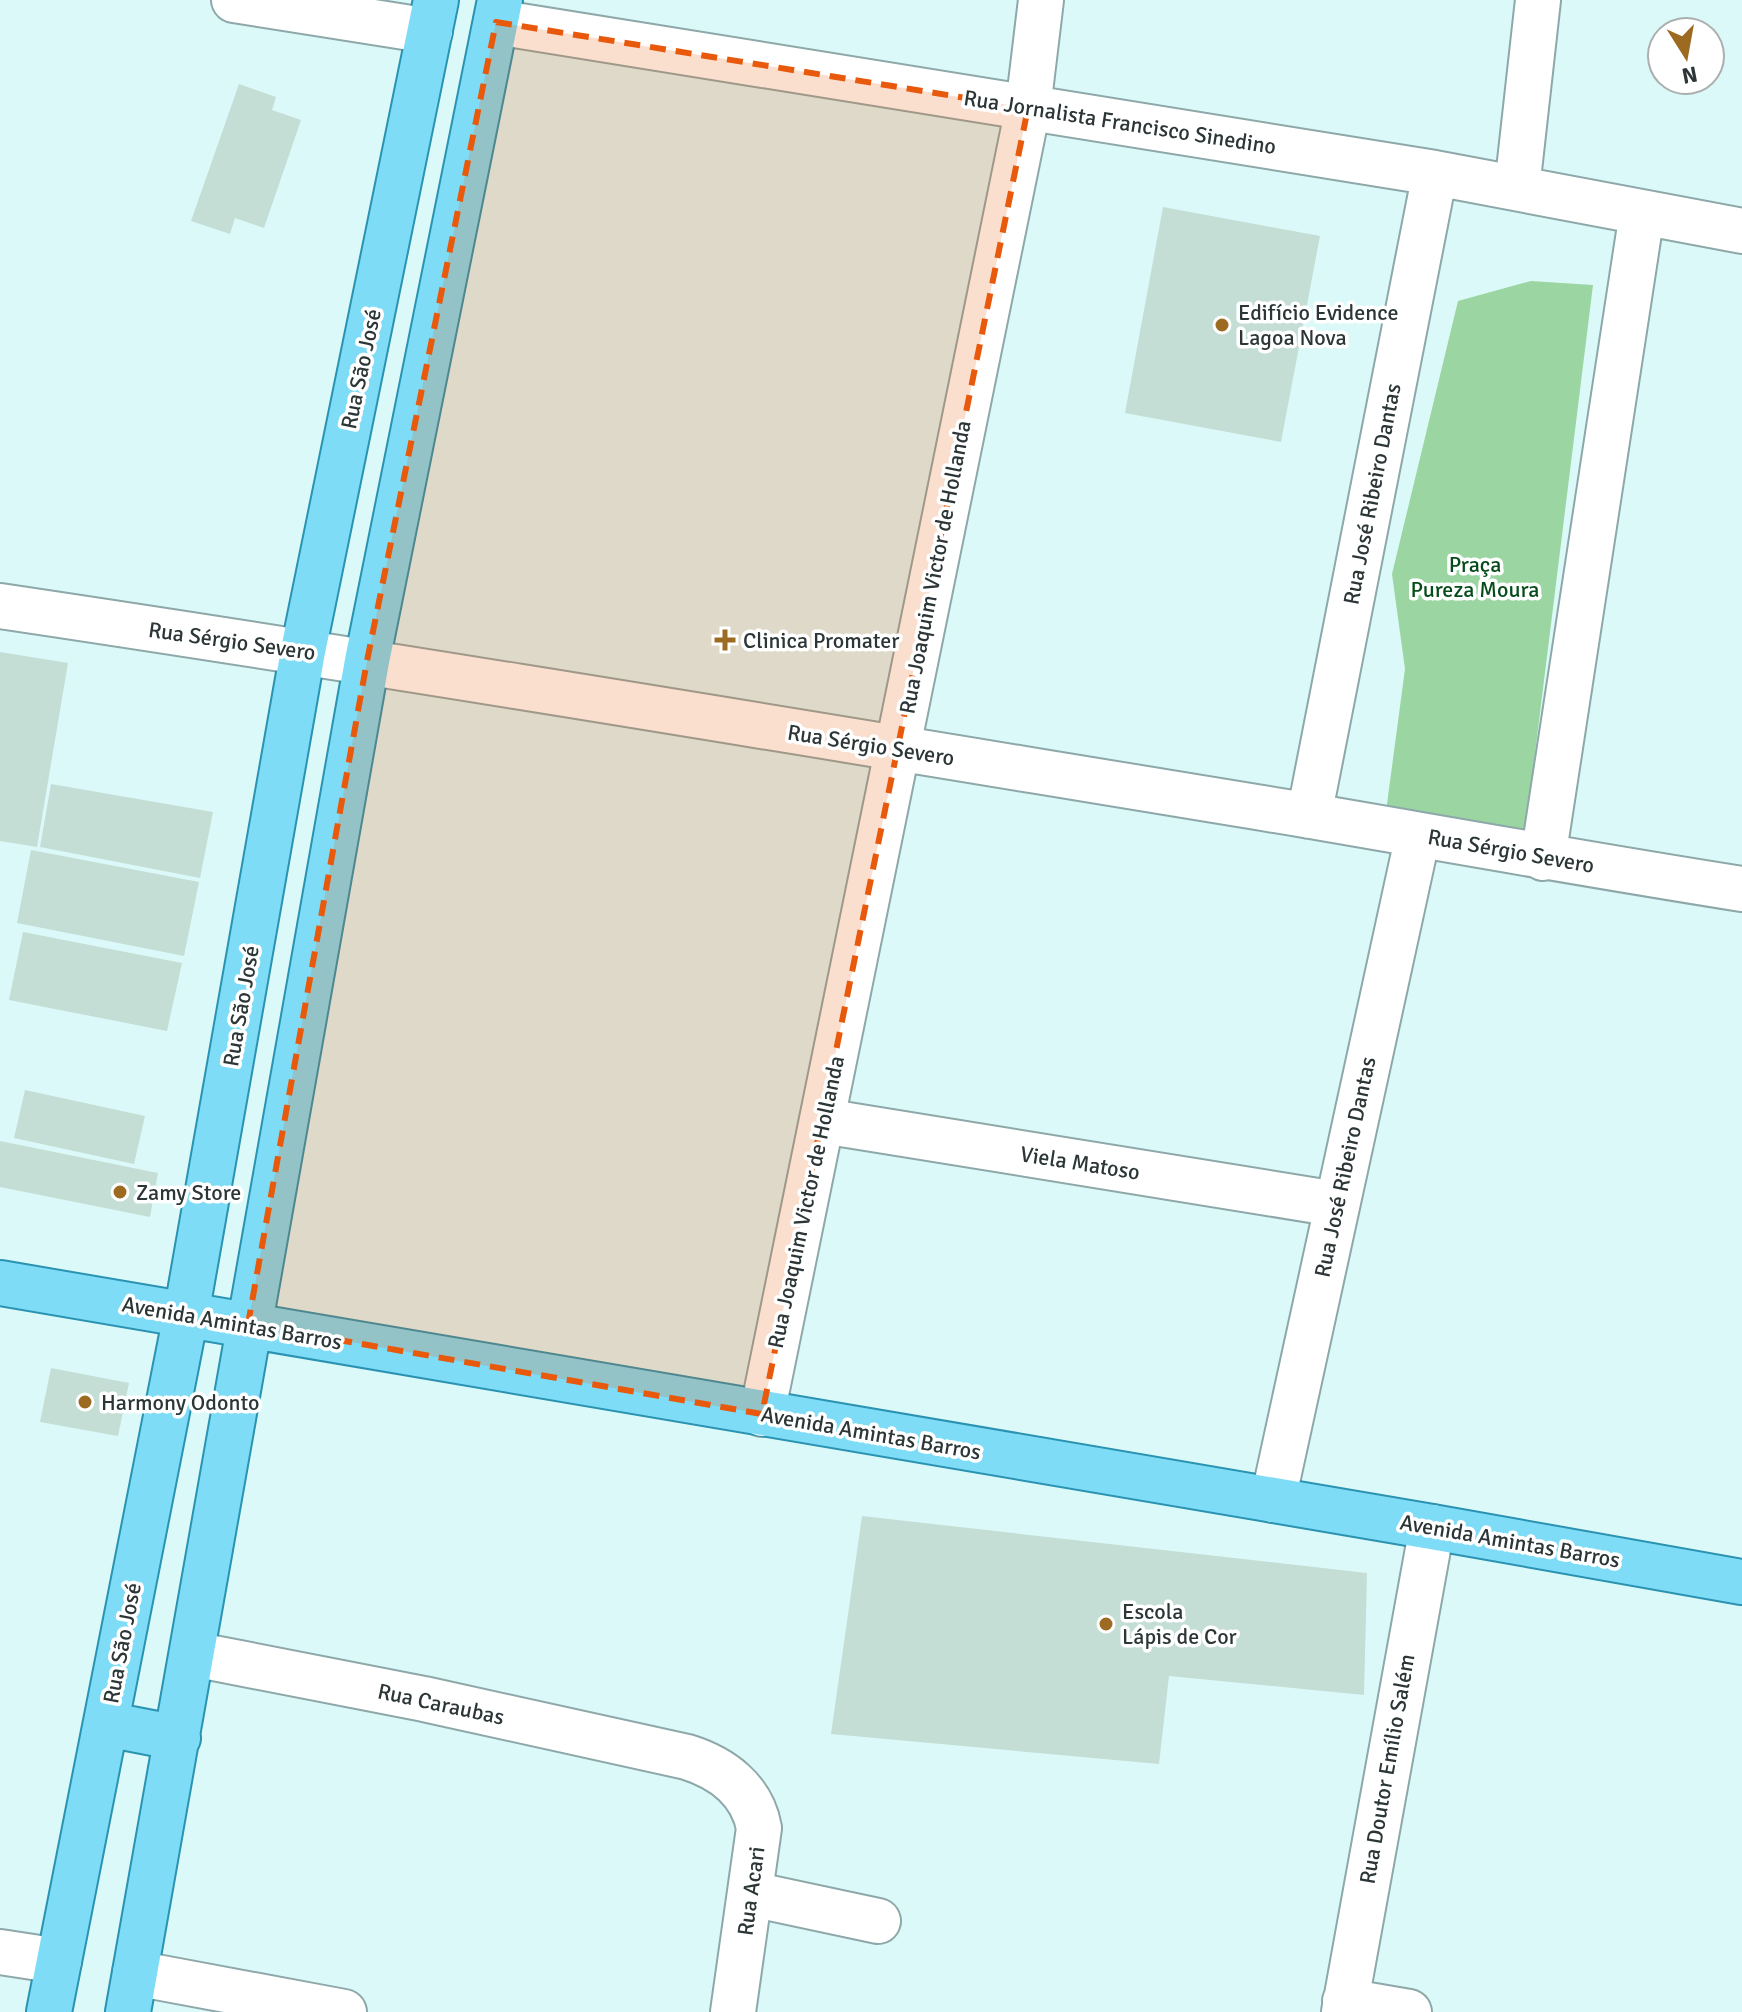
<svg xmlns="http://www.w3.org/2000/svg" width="1742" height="2012" font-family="Signika,sans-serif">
	<rect width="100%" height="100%" fill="#dcf9f9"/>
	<path fill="#9bd5a1" d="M1531,281L1593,285L1525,834L1385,819L1405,669L1392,574L1458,301Z"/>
	<path fill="#c4ded5" d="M239,84L276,97L272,110L301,120L264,228L235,218L230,234L191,221Z
		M1163,207L1320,236L1281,442L1125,413Z
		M0,652L68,663L37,847L0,841Z
		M51,784L213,812L200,878L40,847Z
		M31,850L199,882L184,956L17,923Z
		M23,932L182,963L167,1031L9,1000Z
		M25,1090L145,1116L134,1164L14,1138Z
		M0,1141L158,1173L150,1217L0,1187Z
		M51,1368L129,1383L118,1436L40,1422Z
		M862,1516L1367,1573L1364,1695L1169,1676L1159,1764L831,1734Z"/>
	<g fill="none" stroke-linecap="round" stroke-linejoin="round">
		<g stroke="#8ea8a9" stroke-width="48">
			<path id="minor" d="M234,0L430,31
				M496,22L1435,173L1742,231
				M1517,188L1538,0
				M0,606C436,671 870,744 1305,815C1451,840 1596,866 1742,889
				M1309,816L1435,173
				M1543,858L1642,213
				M823,1121L1336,1204
				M762,1414L1028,108L1041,0
				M1273,1500L1418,835
				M193,1654L424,1699L687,1757C722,1768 752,1790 759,1828L733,2012
				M751,1894L878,1921
				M0,1952L59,1961
				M135,1973L344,2012
				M1345,2001L1409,2012
				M1344,2012L1432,1527"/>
		</g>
		<g stroke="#2a93b1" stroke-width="48">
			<path id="major" d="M0,1283L1432,1527L1742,1582
				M106,1724L178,1738
				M49,2012L186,1315L303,651L436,0
				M128,2012L367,661L500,0"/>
		</g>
		<use href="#minor" stroke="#fff" stroke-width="44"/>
		<use href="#major" stroke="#7fdcf7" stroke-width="44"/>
	</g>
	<path fill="#e8590c" fill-opacity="0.2" stroke="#e8590c" stroke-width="6" stroke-dasharray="16 10" stroke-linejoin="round" d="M496,22L1028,108L762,1414L248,1324L367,661Z"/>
	<g fill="#9d6a21" stroke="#fff" stroke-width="3">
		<circle cx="1222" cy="325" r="8"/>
		<path d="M721 628h8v8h8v8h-8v8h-8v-8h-8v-8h8z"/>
		<circle cx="120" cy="1192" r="8"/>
		<circle cx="85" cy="1402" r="8"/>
		<circle cx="1106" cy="1624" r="8"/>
	</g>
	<g text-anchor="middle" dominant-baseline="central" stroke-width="7" stroke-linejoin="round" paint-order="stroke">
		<g font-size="22" fill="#2c3637" stroke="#fff">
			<text transform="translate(1120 122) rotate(9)">Rua Jornalista Francisco Sinedino</text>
			<text transform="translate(361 369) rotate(-78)">Rua São José</text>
			<text transform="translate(1372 494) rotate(-79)">Rua José Ribeiro Dantas</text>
			<text transform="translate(935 567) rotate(-79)">Rua Joaquim Victor de Hollanda</text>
			<text transform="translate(232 641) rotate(8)">Rua Sérgio Severo</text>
			<text transform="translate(871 745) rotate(9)">Rua Sérgio Severo</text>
			<text transform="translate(1511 851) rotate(10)">Rua Sérgio Severo</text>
			<text transform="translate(241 1006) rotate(-80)">Rua São José</text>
			<text transform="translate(1080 1163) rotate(9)">Viela Matoso</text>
			<text transform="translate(1345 1167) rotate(-78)">Rua José Ribeiro Dantas</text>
			<text transform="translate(806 1202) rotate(-78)">Rua Joaquim Victor de Hollanda</text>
			<text transform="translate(232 1323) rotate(10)">Avenida Amintas Barros</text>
			<text transform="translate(871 1433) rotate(10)">Avenida Amintas Barros</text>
			<text transform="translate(1510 1541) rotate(10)">Avenida Amintas Barros</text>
			<text transform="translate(122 1643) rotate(-79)">Rua São José</text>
			<text transform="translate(441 1704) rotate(12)">Rua Caraubas</text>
			<text transform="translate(1387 1769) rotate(-80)">Rua Doutor Emílio Salém</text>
			<text transform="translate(751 1891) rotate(-82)">Rua Acari</text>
		</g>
		<g font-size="22" fill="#2c3637" stroke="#fff" text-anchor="start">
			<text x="1238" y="312">Edifício Evidence<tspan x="1238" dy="25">Lagoa Nova</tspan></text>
			<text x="743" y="640">Clinica Promater</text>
			<text x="136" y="1192">Zamy Store</text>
			<text x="101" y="1402">Harmony Odonto</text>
			<text x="1122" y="1611">Escola<tspan x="1122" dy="25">Lápis de Cor</tspan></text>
		</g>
		<g font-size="22" fill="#064b1a" stroke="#fff">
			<text x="1475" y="564">Praça<tspan x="1475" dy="25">Pureza Moura</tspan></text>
		</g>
	</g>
	<g transform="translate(1686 56) rotate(169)"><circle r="38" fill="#ffffff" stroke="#abafaf" stroke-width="2"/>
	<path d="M0-6L14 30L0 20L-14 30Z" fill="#9d6a21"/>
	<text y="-12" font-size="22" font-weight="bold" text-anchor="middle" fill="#2c3637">N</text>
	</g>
</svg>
